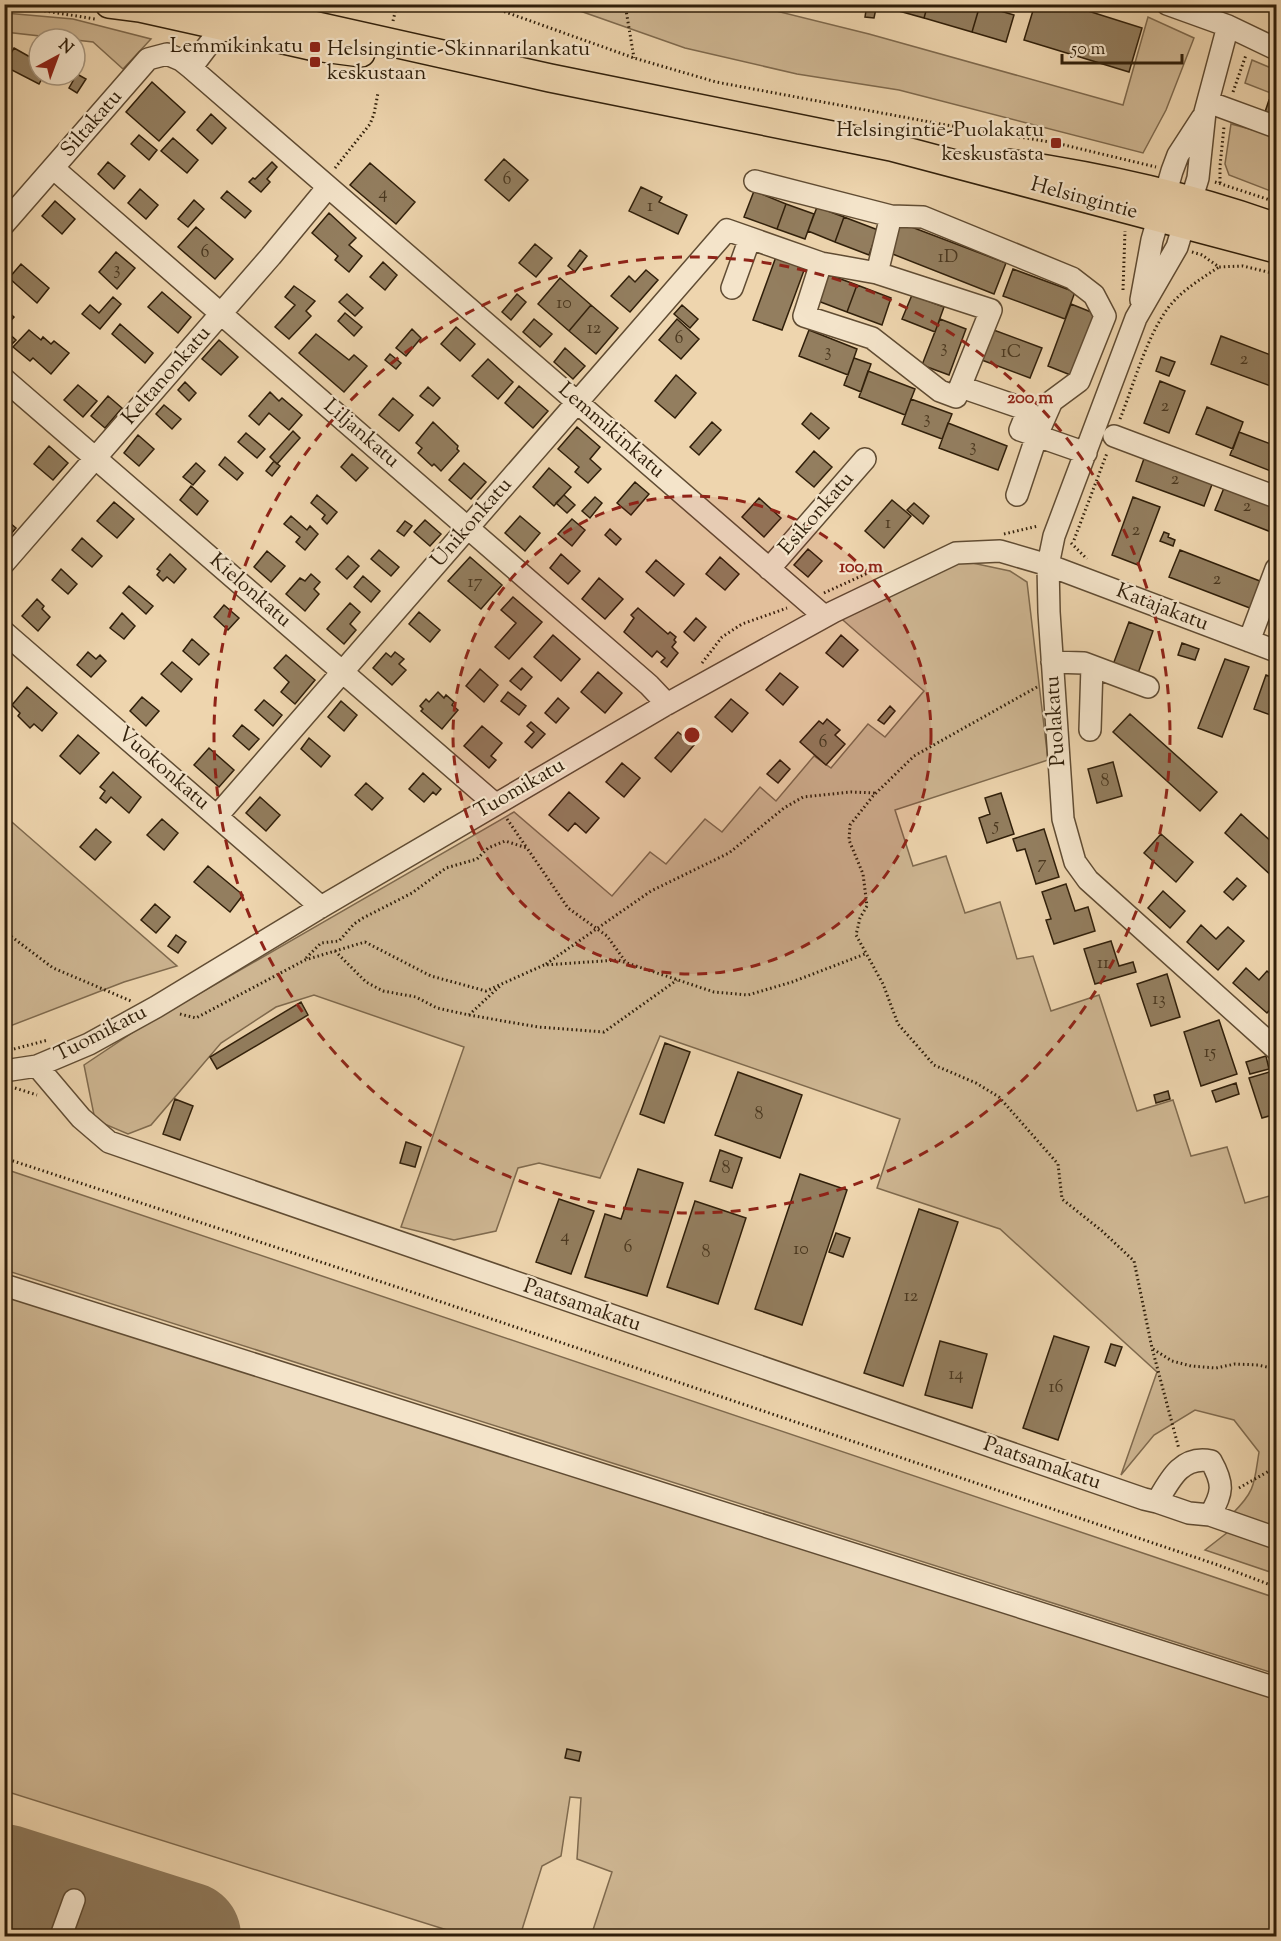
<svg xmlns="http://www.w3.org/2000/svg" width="1281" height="1941" font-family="'Sorts Mill Goudy',serif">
	<rect width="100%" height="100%" fill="#eed5ae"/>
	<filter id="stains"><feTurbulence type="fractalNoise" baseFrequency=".00333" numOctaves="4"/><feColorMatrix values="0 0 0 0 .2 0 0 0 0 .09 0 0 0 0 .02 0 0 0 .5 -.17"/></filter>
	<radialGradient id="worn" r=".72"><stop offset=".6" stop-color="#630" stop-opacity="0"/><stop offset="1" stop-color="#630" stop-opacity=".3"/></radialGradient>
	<path fill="#ceb692" stroke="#7f6a4e" stroke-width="1.5" d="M563,5H752L869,34L1123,105L1148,17L1194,38L1166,110L1143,153L899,90L797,74L685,48Z
		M5,13L73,19L151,39L123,69L93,42L5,32Z
		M1252,60L1276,70V95L1245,83Z
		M1231,124L1276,136V193L1229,175L1225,164Z
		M963,561L1010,571L1027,582L1048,760L895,810L913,866L946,856L965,913L1000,902L1017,959L1033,956L1051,1011L1099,995L1137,1111L1173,1100L1191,1156L1227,1147L1245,1203L1276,1194V1528L1233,1513C1256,1490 1254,1483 1259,1452L1234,1420L1195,1410L1154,1435L1121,1475L1157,1372L1000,1229L877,1188L900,1119L660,1036L600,1178L539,1163L518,1168L496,1231L454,1240L401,1227L464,1047L314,995L276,1007L221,1043L151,1125L128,1134L95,1120L84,1065L138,1029L514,812L612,896L650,852L666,864L705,819L722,832L760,787L776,801L814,756L831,768L868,724L885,737L924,691L836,614Z
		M5,816L177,966L124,982L5,1028Z
		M5,1169L1276,1598V1674L5,1270Z
		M5,1280L1276,1687V1936H591L612,1872L577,1859L581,1798L570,1797L561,1856L542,1866L520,1936H466L5,1791Z
		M1228,1532L1276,1547V1574L1205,1550Z"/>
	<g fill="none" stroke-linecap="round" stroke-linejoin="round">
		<path stroke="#8f7a5c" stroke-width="108" d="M4,1878L187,1936"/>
	</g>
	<path fill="#937e5f" stroke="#301f0a" stroke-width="1.5" d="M867,4H877L874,18L865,17Z
		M896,4H928L924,18L895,10Z
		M928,4L980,5L972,32L924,18Z
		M1035,4H1066L1142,28L1129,72L1024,40Z
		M980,5L1014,15L1006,42L972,32Z
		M14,48L39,62V75H44L39,84L4,66Z
		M77,74L86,79L77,93L69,88Z
		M152,82L185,112L159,141L126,112Z
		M1269,100L1276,102V123L1263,118Z
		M211,114L226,128L212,144L197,130Z
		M139,135L157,150L149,160L131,144Z
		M173,138L198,160L187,173L161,151Z
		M504,159L528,180L509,201L485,180Z
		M108,162L125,176L114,189L98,174Z
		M272,162L277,167L267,179L270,182L261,192L249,182L253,178L255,179Z
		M370,163L415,202L396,224L350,185Z
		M641,187L662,197L659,202L687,215L678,234L629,211Z
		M140,189L158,205L146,219L128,203Z
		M227,191L251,211L245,218L221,198Z
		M754,191L786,204L777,229L744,217Z
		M194,200L204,209L188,227L178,219Z
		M55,201L75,219L62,234L42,216Z
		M786,204L814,214L805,239L777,229Z
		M817,207L844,217L835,242L808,231Z
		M329,213L356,238L349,245L362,256L349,272L335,260L338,256L312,233Z
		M844,217L878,230L869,255L835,242Z
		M901,223L1006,263L994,294L890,253Z
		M196,227L233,259L215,279L178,247Z
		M535,244L552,258L536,277L519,263Z
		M580,250L587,256L575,272L568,266Z
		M116,252L135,268L117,289L99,272Z
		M777,254L806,265L782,330L753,320Z
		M383,262L397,275L385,290L370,277Z
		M21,264L49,288L37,303L9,278Z
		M1013,269L1075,292L1065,319L1003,296Z
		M646,270L658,280L630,312L611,296L629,276L635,282Z
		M827,274L857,285L847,312L818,301Z
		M560,278L591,305L569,331L538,304Z
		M857,285L891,298L882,325L847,312Z
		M294,286L315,301L306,311L311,316L289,339L275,327L295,305L285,297Z
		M162,292L191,317L178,333L148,307Z
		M347,294L363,308L355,316L339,302Z
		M517,294L526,302L511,320L502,312Z
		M912,295L944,307L935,332L902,319Z
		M113,297L121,304L100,329L82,314L90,305L99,313Z
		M1071,304L1096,314L1073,376L1048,366Z
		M591,305L618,328L596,354L569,331Z
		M682,305L698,319L690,328L674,314Z
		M4,308L14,317L4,328Z
		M345,313L362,327L354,336L338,321Z
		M534,319L552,334L540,347L523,332Z
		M677,319L699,339L681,359L659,340Z
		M940,319L966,329L949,375L922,365Z
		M120,324L153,353L145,363L112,334Z
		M456,327L475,344L460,361L441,344Z
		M412,329L421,338L406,356L396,348Z
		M991,329L1042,348L1030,378L979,359Z
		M29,330L41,340L43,337L51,344L54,341L69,353L51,374L33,358L30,361L13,347Z
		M809,330L857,349L848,375L799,356Z
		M7,332L16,340L4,352V334Z
		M316,334L349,360L354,355L367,366L344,392L299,353Z
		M1221,336L1276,357V388L1211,364Z
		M219,340L238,357L221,375L202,359Z
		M565,348L585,366L573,379L554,362Z
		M390,354L401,363L396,369L385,360Z
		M1161,357L1175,362L1169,376L1156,371Z
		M854,358L871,364L861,392L844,385Z
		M488,359L513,382L498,399L472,376Z
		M868,371L915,389L905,415L859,397Z
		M676,375L696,393L675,418L655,401Z
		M1160,381L1185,391L1169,433L1144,423Z
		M185,382L196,393L189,401L178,390Z
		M78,385L97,401L83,417L64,400Z
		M519,386L548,411L533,428L505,403Z
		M428,387L440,398L433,406L420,396Z
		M270,392L279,401L282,398L302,415L289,430L269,413L259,425L249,416Z
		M108,396L122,408L105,428L91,416Z
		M393,398L413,415L399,431L379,415Z
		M911,399L952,414L942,439L902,424Z
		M164,405L181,419L172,429L156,414Z
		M1207,407L1243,422L1233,449L1196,434Z
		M811,413L829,428L819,439L802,424Z
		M433,422L458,446L457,449L459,451L441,471L434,464L432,466L418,453L422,448L416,443Z
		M712,422L721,430L699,455L690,447Z
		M948,423L1007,446L998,470L939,448Z
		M577,427L600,447L590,459L601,469L588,483L575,472L579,467L558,449Z
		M293,431L300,438L277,464L270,457Z
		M1239,432L1276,446V473L1230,455Z
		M246,433L265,449L257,458L238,442Z
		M138,435L154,449L139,466L124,453Z
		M49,446L68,463L53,480L34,464Z
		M814,451L832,467L814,487L796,472Z
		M1146,453L1214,479L1204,506L1136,481Z
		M352,454L368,468L356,481L341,467Z
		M225,457L243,473L237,480L219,465Z
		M274,461L280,466L272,476L266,471Z
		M196,463L205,471L193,485L183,477Z
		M464,463L486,482L471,499L449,480Z
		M549,468L571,487L554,506L533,487Z
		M635,482L649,494L631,515L617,503Z
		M1226,483L1276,503V534L1215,510Z
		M191,486L208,501L197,515L180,500Z
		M317,495L337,512L327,524L322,519L325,515L311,503Z
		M564,495L575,505L567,513L556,503Z
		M595,497L602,503L590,518L582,511Z
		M1133,497L1160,507L1138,565L1112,555Z
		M759,498L781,518L764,537L742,517Z
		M892,500L911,516L884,548L865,531Z
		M114,502L134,519L117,538L97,521Z
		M914,503L929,516L923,524L907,510Z
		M291,516L307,530L310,526L318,534L305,550L296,542L300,537L284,524Z
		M520,516L540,533L525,551L505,533Z
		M4,518L16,528L4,542Z
		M572,519L585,530L572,546L558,534Z
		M425,520L441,534L430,546L414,532Z
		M405,521L412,526L404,536L397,531Z
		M610,529L621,539L616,545L605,535Z
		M1164,532L1169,534L1168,537L1175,540L1173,546L1160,541Z
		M82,538L102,556L92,567L72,550Z
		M808,549L822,561L808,577L794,565Z
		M379,550L399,567L391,576L371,559Z
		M1180,550L1265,583L1255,610L1169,577Z
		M267,551L285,566L271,582L254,567Z
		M170,554L186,569L174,583L167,577L163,581L157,575L160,571L157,569Z
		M561,554L580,571L568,584L550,568Z
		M348,556L359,566L347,579L336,569Z
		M470,557L502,585L481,609L448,581Z
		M720,557L739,574L725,590L706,574Z
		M656,560L684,584L674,596L646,572Z
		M61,569L77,584L68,594L52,580Z
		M311,574L320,582L314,589L319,594L305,611L286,594L300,578L305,581Z
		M363,576L380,591L371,602L354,587Z
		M599,578L623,599L605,619L582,599Z
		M129,586L153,606L146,614L123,593Z
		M513,597L542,622L509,659L495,647L516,623L501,610Z
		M37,599L44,606L42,609L50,617L38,631L22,616Z
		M350,603L360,612L350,624L356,630L344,644L327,629Z
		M224,605L239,618L228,630L214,617Z
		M638,608L668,634L670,632L676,637L674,640L676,642L672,647L678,653L667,667L661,662L665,658L657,651L652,657L624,632L634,618L631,615Z
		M419,612L440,630L430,642L409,624Z
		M122,613L135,626L124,639L110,628Z
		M696,618L706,627L694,641L684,632Z
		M1129,622L1153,631L1136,679L1111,670Z
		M553,635L580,659L561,681L534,657Z
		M841,635L858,650L843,667L826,653Z
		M192,639L209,654L199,665L183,651Z
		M1182,643L1199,649L1195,660L1178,655Z
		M88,652L96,659L100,655L106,661L91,677L77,665Z
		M395,652L404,659L399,664L406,670L392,685L373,668L386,653L391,657Z
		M286,655L315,680L295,704L281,692L289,682L274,668Z
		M1225,659L1249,667L1222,737L1198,728Z
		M172,662L192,679L181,692L161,674Z
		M522,668L532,677L521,690L510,681Z
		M480,669L498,685L484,702L466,686Z
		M598,672L622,693L605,713L581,692Z
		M780,673L798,687L783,705L766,690Z
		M1266,675L1276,679V717L1254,709Z
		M27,687L57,713L42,731L34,724L30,728L18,716L20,713L12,705Z
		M438,692L444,698L446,695L454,702L452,705L458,710L442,729L421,711L423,709L420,706L426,699L429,702Z
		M508,692L526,706L519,715L501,701Z
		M142,697L159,711L146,726L130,711Z
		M558,698L569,708L556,723L545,713Z
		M731,699L748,713L732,732L715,717Z
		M264,700L282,715L273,726L255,710Z
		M341,701L357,715L344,731L328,717Z
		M890,706L895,711L884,724L878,720Z
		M1130,714L1217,792L1200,811L1113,732Z
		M827,719L840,730L835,735L845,744L826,765L800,742L819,721L823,724Z
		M531,722L545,734L532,748L525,742L534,732L527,726Z
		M242,725L259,739L249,750L233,736Z
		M482,726L502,743L491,756L496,760L489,768L464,746Z
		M678,732L694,745L671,772L655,758Z
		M78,735L99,753L80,774L60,756Z
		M309,738L330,756L321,767L301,749Z
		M209,748L234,770L219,787L194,765Z
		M780,760L790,769L778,783L767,774Z
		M1113,762L1122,796L1097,803L1088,769Z
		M622,763L640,778L624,797L606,782Z
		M113,772L141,797L129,813L111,797L106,803L100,798L105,791L100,787Z
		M423,773L441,789L436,795L433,792L424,802L409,789Z
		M366,783L383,798L372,810L355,795Z
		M569,792L599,818L586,833L575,823L568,831L549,815Z
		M1001,793L1014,834L987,843L979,818L990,814L985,798Z
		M260,797L280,815L266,831L246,813Z
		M1241,814L1276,846V880L1225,833Z
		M162,819L178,833L164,850L147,835Z
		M96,829L111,842L95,860L80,847Z
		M1044,829L1059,877L1036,884L1025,849L1017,851L1013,839Z
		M1161,834L1193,862L1176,882L1144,853Z
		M208,866L243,895L230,912L194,882Z
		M1237,878L1246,886L1233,900L1224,892Z
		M1066,884L1075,911L1088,907L1095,931L1054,944L1046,920L1051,919L1042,892Z
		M1163,891L1185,911L1170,928L1148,908Z
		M155,904L170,917L156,933L141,920Z
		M1201,925L1216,939L1228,927L1244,941L1218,970L1187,942Z
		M176,935L186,942L178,953L168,946Z
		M1111,941L1119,966L1133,962L1136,972L1095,984L1084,949Z
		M1246,968L1259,980L1267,971L1276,979V1003L1267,1013L1233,983Z
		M1167,974L1180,1017L1151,1026L1137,984Z
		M301,1002L308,1015L217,1069L210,1057Z
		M1219,1020L1237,1074L1201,1086L1184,1032Z
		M665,1043L690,1052L664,1123L640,1114Z
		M1266,1056L1269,1069L1250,1074L1246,1062Z
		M1273,1071L1276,1082V1114L1262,1118L1249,1078Z
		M738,1072L802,1095L780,1158L715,1135Z
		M1236,1083L1239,1094L1216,1102L1212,1091Z
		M1168,1091L1170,1099L1156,1103L1154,1095Z
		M175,1099L193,1106L180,1140L163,1134Z
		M406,1142L421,1147L415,1167L400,1163Z
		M720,1150L742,1158L732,1188L710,1181Z
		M638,1169L683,1183L647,1296L585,1277L605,1214L621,1219Z
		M800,1174L847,1190L802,1325L755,1309Z
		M559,1199L594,1211L571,1274L536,1262Z
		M695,1201L746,1218L718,1304L667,1287Z
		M919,1209L958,1222L903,1386L864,1373Z
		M836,1233L850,1238L843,1257L829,1252Z
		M1054,1336L1089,1347L1058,1440L1023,1428Z
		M940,1341L987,1354L972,1408L925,1395Z
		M1111,1344L1122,1347L1115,1366L1105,1362Z
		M567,1749L581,1752L579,1761L565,1758Z"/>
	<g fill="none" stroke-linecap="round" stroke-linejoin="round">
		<g stroke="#604c33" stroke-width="24">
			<path id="minor" d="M1167,4L1228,26L1276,49
				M1228,26L1205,112L1198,178L1177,247L1136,318L1054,536L1048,565L1049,612L1063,819L1075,862L1088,880L1276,1049
				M191,68L222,27
				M1208,102L1276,127
				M53,168L649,685L667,704
				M755,181L891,216L923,217L1072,278L1094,295L1105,316L1079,381L1052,401L1037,435L1017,495
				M4,224L148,59L167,54L181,60L191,68L824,616
				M821,263L804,316L872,338L940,391L956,397L991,310L877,273
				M732,288L750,238
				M1141,300L1152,240L1172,171L1178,155L1202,118
				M4,379L495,804
				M961,387L1028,410L1020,430L1086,453
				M1114,436L1276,497
				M4,563L271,256L328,187
				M769,569L865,459
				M4,632L321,907
				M1249,641L1276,569
				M1052,662L1084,663L1148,687
				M1090,730L1092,666
				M217,816L727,230L821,263L877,273L891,216
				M37,1066L81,1118L109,1142L1144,1499L1157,1502C1170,1479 1182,1455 1211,1461C1224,1484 1223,1493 1210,1515L1189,1513L1157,1502
				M4,1071L37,1066L89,1044L156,1007L321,907L667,704L833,612L956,553L1000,551L1048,565L1276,651
				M4,1285L1276,1688
				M1210,1515L1276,1538
				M61,1936L74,1900"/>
		</g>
		<g stroke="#301f0a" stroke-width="30">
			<path id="major" d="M109,4L140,8L315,47L361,53
				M219,4L550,78L891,147L1276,249
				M1008,163C1099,176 1190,196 1276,227"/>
		</g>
		<path stroke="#301f0a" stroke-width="3" stroke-dasharray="1.5 3" stroke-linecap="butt" d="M483,4L634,58L716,82L946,125L1056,143L1156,167
			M625,4L634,58
			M4,7L39,10L95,19
			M393,21L397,4
			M373,70L395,73L417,70
			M1233,92L1246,55
			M335,168L370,124L374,114L378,93
			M1215,182L1276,202
			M1220,183V166L1224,127
			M1192,252L1202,255L1219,267L1243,266L1276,274
			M1123,290L1125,231
			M1120,419C1134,384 1146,338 1168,308C1182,290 1201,279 1219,267
			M1004,534L1038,526
			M1074,540L1107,453
			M1071,543L1087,559
			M824,593L883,566
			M702,663L722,637L742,624L787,608
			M1037,687L914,756L873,796L850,825L849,840L863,874L867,906L860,918L856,935L883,984L898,1024L934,1065L976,1083L999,1097L1058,1164L1062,1199L1102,1231L1134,1261L1152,1348L1179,1449
			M507,819L527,848
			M4,931L53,968L131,1001
			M335,951L366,982L383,991L416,997L437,1008L469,1015L501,985
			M306,958L321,943L339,941L354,924L363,918L412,893L446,868L477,859L488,848L505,841L527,848L568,908L607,936L625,961
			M546,964L651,891L729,853L784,808L803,797L851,792L875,793
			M180,1014L196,1018L305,960L365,942L431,976L486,991L544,965L618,960L714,992L748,995L792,982L865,954
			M469,1015L538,1027L604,1032L677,980
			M14,1049L48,1040
			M15,1088L37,1095
			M4,1158L406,1290L1218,1565L1276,1587
			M1153,1349L1172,1361L1191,1366L1216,1368L1235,1364L1258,1365L1276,1369
			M1239,1488L1276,1467"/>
		<use href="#minor" stroke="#f4e4ca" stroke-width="21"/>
		<use href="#major" stroke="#eed5ae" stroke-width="27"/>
	</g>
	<circle cx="692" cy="735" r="239" fill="#8f2418" fill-opacity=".12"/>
	<g fill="none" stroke="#8f2418" stroke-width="3" stroke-dasharray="10 8">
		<circle cx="692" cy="735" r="239"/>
		<circle cx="692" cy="735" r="478"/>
	</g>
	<g fill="#8f2418" stroke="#f4e4ca" stroke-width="2">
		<rect x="309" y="41" width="12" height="12" rx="3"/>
		<rect x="309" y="56" width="12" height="12" rx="3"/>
		<rect x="1050" y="137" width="12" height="12" rx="3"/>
	</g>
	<g text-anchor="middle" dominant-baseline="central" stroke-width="4.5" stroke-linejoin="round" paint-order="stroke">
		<g font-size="18" fill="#49371f">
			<text x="507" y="180">6</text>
			<text x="383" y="194">4</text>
			<text x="650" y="207">1</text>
			<text x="205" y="253">6</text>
			<text x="948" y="258">1D</text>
			<text x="117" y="270">3</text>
			<text x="564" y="304">10</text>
			<text x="594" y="329">12</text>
			<text x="679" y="339">6</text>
			<text x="944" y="348">3</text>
			<text x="828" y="352">3</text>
			<text x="1011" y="353">1C</text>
			<text x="1244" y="360">2</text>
			<text x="1165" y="407">2</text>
			<text x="927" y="419">3</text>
			<text x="973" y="447">3</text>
			<text x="1175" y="480">2</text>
			<text x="1247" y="507">2</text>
			<text x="888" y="524">1</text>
			<text x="1136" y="531">2</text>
			<text x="1217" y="580">2</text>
			<text x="475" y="583">17</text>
			<text x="823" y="743">6</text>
			<text x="1105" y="782">8</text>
			<text x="996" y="826">5</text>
			<text x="1042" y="864">7</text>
			<text x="1103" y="964">11</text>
			<text x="1159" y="1000">13</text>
			<text x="1210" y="1053">15</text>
			<text x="759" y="1115">8</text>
			<text x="726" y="1169">8</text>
			<text x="565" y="1237">4</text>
			<text x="628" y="1248">6</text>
			<text x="801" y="1250">10</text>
			<text x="706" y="1253">8</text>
			<text x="911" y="1297">12</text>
			<text x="956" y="1375">14</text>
			<text x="1056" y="1388">16</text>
		</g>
		<g font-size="21" fill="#301f0a" stroke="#f4e4ca" text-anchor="end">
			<text x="303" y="47">Lemmikinkatu</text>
			<text x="327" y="50" text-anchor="start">Helsingintie-Skinnarilankatu<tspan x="327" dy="24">keskustaan</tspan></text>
			<text x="1044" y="131">Helsingintie-Puolakatu<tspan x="1044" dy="24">keskustasta</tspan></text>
		</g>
		<g font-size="21" fill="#301f0a" stroke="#f4e4ca">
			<text transform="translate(92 124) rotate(-49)">Siltakatu</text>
			<text transform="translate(1084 199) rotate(15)">Helsingintie</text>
			<text transform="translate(167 376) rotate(-49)">Keltanonkatu</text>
			<text transform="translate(611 431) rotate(41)">Lemmikinkatu</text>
			<text transform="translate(361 434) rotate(41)">Liljankatu</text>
			<text transform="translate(817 514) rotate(-49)">Esikonkatu</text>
			<text transform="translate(472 523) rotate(-49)">Unikonkatu</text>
			<text transform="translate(250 591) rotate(41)">Kielonkatu</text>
			<text transform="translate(1162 608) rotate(21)">Katajakatu</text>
			<text transform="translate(1056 721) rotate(-94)">Puolakatu</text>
			<text transform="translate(163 769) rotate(41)">Vuokonkatu</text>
			<text transform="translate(520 789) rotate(-30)">Tuomikatu</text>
			<text transform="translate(101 1034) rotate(-27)">Tuomikatu</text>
			<text transform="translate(582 1306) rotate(19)">Paatsamakatu</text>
			<text transform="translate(1042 1464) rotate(19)">Paatsamakatu</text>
		</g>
	</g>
	<circle cx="692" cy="735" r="9" fill="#8f2418" stroke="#f4e4ca" stroke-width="3"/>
	<g font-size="18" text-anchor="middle" font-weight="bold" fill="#8f2418" stroke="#f4e4ca" stroke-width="4.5" stroke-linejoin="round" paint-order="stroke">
		<text x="1030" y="403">200 m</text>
		<text x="861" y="572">100 m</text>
	</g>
	<rect width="1281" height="1941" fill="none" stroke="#eed5ae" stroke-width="24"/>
	<rect x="6" y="6" width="1269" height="1929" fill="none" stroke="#301f0a" stroke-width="3"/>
	<rect x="12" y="12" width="1257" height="1917" fill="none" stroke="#301f0a" stroke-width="1.5"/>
	<g transform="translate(57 57) rotate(41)"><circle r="28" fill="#f4e4ca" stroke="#a6957d" stroke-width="1.5"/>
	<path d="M0-4.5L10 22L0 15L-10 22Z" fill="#8f2418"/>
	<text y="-9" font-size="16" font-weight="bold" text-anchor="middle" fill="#301f0a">N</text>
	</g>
	<path d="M1062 54v9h120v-9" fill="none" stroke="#301f0a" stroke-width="3"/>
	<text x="1071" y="54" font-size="18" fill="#301f0a" stroke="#f4e4ca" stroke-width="4.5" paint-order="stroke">50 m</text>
	<rect width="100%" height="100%" filter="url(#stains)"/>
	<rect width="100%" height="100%" fill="url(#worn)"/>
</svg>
